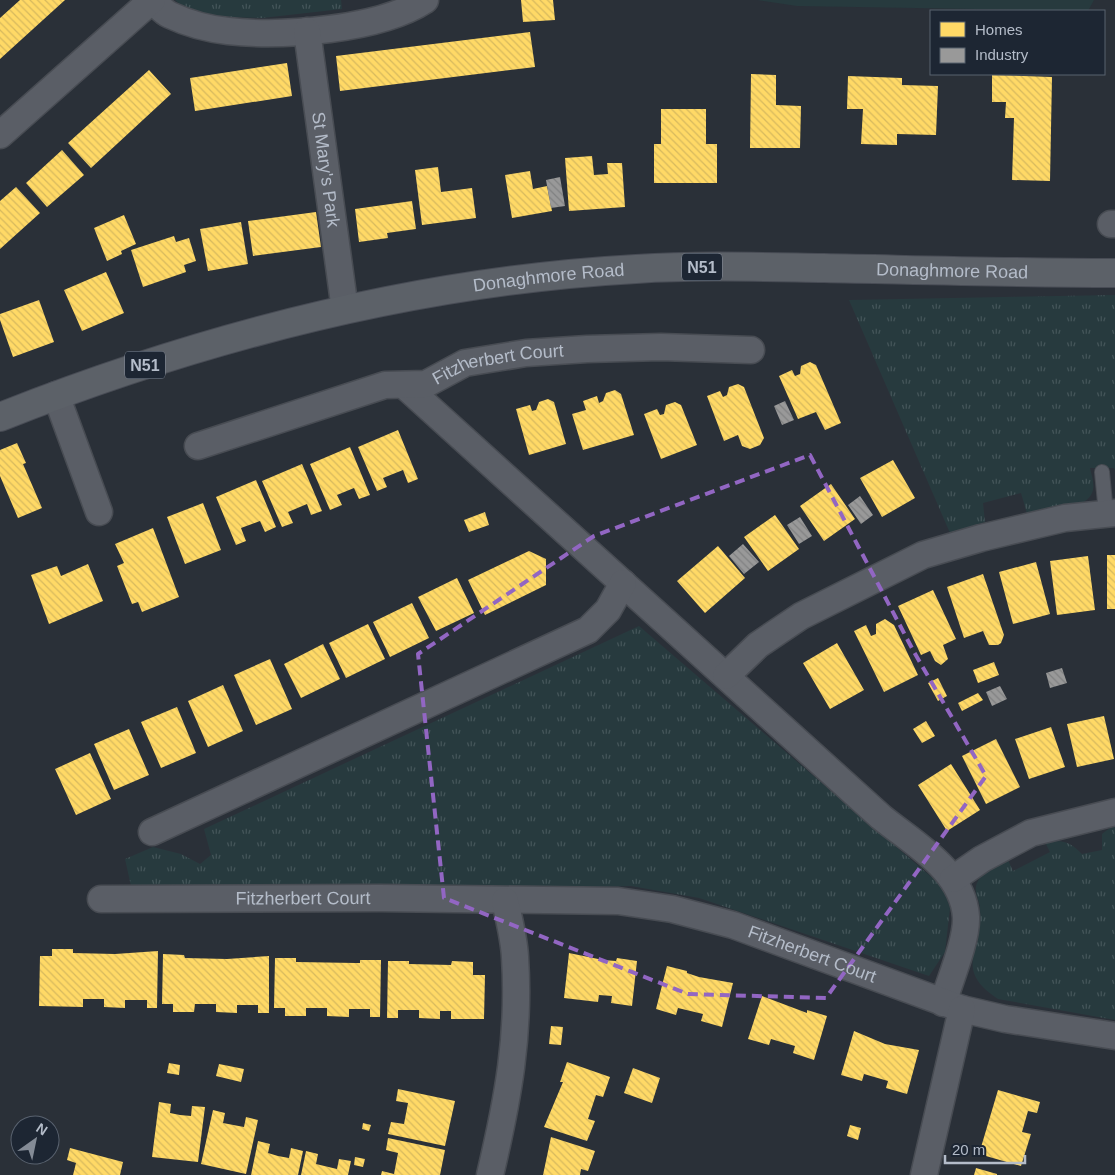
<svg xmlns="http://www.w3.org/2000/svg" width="1115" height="1175" font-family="Arial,sans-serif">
	<defs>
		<pattern id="grass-tufts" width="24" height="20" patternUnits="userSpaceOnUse" patternTransform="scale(1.25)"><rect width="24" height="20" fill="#273a3e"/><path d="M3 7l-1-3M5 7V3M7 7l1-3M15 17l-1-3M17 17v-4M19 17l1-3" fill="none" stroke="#445559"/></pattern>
		<pattern id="homes-back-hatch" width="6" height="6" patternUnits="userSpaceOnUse" patternTransform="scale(1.25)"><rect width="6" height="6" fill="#ffd966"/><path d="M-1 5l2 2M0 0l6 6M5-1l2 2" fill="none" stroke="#d7b95e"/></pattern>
		<pattern id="industry-back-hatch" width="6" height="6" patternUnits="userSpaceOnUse" patternTransform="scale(1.25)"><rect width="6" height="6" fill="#999"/><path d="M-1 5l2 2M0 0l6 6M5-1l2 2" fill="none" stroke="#808182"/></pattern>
	</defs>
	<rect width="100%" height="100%" fill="#2a3038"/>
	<path fill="url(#grass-tufts)" d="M175,0H341L342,9L262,18L220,17L188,11Z
		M1115,295V470L1114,468H1090C1092,477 1096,487 1091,495C1083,509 1044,513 1028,517L1021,493L983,503L985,522L950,533L849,300Z
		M639,626L943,887L950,908L945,952L929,976L699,898L631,886L529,889L131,886L125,859L153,847L181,854L200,864L211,855L204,829Z
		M1115,824V1020L998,999C952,969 983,950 980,909C980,900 973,893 977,883C982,871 997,866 1008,860L1013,871L1050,852L1045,842C1062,839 1071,842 1082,854L1102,850V834Z"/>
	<path fill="#273a3e" d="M757,0H1094L1088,11L797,6Z"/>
	<path fill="url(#homes-back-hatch)" d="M20,0H65L0,59V18Z
		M521,0H553L555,20L523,22Z
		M530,32L535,67L340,91L336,56Z
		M287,63L292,96L195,111L190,78Z
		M149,70L171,94L91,168L68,143Z
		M751,74L776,75V105L801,106L800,148H750Z
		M992,75L1052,77L1050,181L1012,180L1014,118H1005L1006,102H992Z
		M848,76L902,78V85L938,86L936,135L897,134V145L861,144L863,109H847Z
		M661,109H706V144H717V183H654V144H661Z
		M62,150L84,175L47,207L26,183Z
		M592,156L594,175L608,174L607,163H622L625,207L569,211L565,158Z
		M438,167L441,192L472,188L476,218L422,225L415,170Z
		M530,171L533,189L547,186L552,211L512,218L505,175Z
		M16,187L40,213L0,249V201Z
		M412,201L416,229L387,233L388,238L359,242L355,209Z
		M316,212L321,247L253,256L248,221Z
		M124,215L136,244L121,251L122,254L107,261L94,228Z
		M241,222L248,264L208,271L200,229Z
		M174,236L176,242L189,238L196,261L184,265L186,272L143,287L131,250Z
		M106,272L124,313L82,331L64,290Z
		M39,300L54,342L13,357L0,320V314Z
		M810,362L816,365L841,423L825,430L816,412L798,419L779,376L792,370L795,376L800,374L801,366Z
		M738,384L744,387L764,438L760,445L750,449L742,446L738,435L724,441L707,396L720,391L723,397L727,395L729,387Z
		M615,390L621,394L634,435L583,450L572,414L586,410L583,401L597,396L599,403L603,401L606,393Z
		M548,399L554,402L566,444L529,455L516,409L530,405L532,411L536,410L539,402Z
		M675,402L681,405L697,445L661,459L644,414L657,409L660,415L664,414L666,405Z
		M398,430L418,479L408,483L403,470L383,478L387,487L377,491L358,447Z
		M17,443L26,463L23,464L42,508L18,518L0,476V450Z
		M350,447L370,495L359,499L354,488L337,495L342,505L330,510L310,464Z
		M893,460L915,498L882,517L860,478Z
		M302,464L322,511L311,515L307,504L288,512L293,523L282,527L262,481Z
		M256,480L276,527L265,532L260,521L241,528L246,541L236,545L216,497Z
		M831,484L855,519L824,541L800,506Z
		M203,503L221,550L185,564L167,517Z
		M485,512L489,525L469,532L464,520Z
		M775,515L799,549L768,571L744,537Z
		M153,528L179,597L142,612L138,602L132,604L117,566L124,563L115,544Z
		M718,546L745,578L705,613L677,581Z
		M529,551L546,559V585L485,615L468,580Z
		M1107,555H1115V609H1107Z
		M1088,556L1095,610L1057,615L1050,561Z
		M1036,562L1050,614L1013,624L999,572Z
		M88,564L103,601L49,624L31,575L57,566L61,576Z
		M983,574L1004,635L1001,643L998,645H989L983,631L964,638L947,587Z
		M457,578L474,613L436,631L418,597Z
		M933,590L956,639L943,645L948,659L941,665L935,661L930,651L921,655L898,606Z
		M412,603L429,638L390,657L373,622Z
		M885,619L894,625L918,675L884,692L854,631L866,625L871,636L876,634V624Z
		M368,624L385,659L346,678L329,643Z
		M837,643L864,690L830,709L803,663Z
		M323,644L340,679L301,698L284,664Z
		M270,659L292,709L256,725L234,675Z
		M994,662L999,675L978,683L973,670Z
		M938,678L947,696L938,701L928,683Z
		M223,685L243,731L208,747L188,701Z
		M978,693L983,700L962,711L958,703Z
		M177,707L196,753L161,768L141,722Z
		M1104,716L1114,759L1077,767L1067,724Z
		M926,721L935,736L922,743L913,729Z
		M1051,727L1065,767L1029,779L1015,739Z
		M129,729L149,775L114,790L94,744Z
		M996,739L1020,787L986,804L962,756Z
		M90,753L111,799L76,815L55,769Z
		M951,764L980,810L947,831L918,785Z
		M52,949H73V953L115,954L158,951L157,1008H147V1000H125V1008L104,1007V999H83V1007L39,1006L40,956H52Z
		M569,953L603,960L616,961L617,958L637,961L632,1006L611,1003L612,996L599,995L598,1002L564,998Z
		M163,954L184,955L185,958L227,959L269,956V1013H258V1005H237V1013L216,1012V1004H195L194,1012H173V1004H162Z
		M275,958H296V962L356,963H360V960H381L380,1017H370V1009H349V1017L327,1016V1008H306V1016H285V1008H274Z
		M388,961H409V964L451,965L452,961L473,962V975H485L484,1019H451V1011H440V1019L419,1018V1010H398V1018H387Z
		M667,966L687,971V973L699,977L733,983L722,1027L701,1021L703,1014L678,1008L676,1015L656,1009Z
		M762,996L807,1013V1010L827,1016L814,1060L793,1053L795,1046L771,1039L769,1045L748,1039Z
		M551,1026L563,1027L561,1045L549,1044Z
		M854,1031L885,1044L919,1050L907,1094L886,1088L888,1081L864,1074L862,1081L841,1075Z
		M567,1062L610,1077L603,1097L596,1095L588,1119L595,1121L587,1141L544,1127L563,1082H560Z
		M169,1063L180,1065L179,1075L167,1073Z
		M219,1064L244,1069L241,1082L216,1076Z
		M633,1068L660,1078L652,1103L624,1093Z
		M398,1089L455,1101L445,1146L388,1134L391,1122L404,1124L408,1103L396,1101Z
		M998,1090L1040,1102L1037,1113L1028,1111L1022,1132L1031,1134L1021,1166L979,1154Z
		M159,1102L171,1104L170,1113L180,1115L191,1116L192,1106L205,1107L198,1162L152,1157Z
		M213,1110L225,1113L223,1123L244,1127L246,1117L258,1120L246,1174L201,1164Z
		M363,1123L371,1125L369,1131L362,1129Z
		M850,1125L861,1128L858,1140L847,1136Z
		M551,1137L595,1151L588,1171L581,1169L580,1175H543Z
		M388,1138L445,1150L440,1175H381L382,1171L394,1174L398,1153L386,1150Z
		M258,1141L270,1144L268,1153L278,1156L289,1158L291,1148L303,1151L298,1175H251Z
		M70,1148L123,1162L120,1175H73L76,1163L67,1160Z
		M306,1151L318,1154L316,1164L337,1169L339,1159L351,1161L348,1175H301Z
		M355,1157L365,1159L363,1167L354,1165Z
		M976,1168L997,1174V1175H974Z"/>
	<path fill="url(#industry-back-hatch)" d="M560,177L565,206L551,208L546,180Z
		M785,401L794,420L782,425L774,406Z
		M860,496L873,515L861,524L848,505Z
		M800,517L812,536L799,544L787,525Z
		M743,544L759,562L744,574L729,556Z
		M1062,668L1067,683L1050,688L1046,673Z
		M1000,686L1007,699L992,706L986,692Z"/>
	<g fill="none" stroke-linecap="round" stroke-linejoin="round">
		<g stroke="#484c53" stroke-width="16">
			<path id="lane" d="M1102,472L1106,513"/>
		</g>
		<g stroke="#484c53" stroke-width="29">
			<g id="street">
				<path d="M152,0C158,5 163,12 170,15C187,23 209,29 228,31C282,37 379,30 425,0"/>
				<path id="s1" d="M307,31L345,310"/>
				<path d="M0,135L152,0"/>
				<path d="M1111,224H1115"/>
				<path d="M404,385L881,817C914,844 963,870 966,917C967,940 950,980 943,1003"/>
				<path d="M56,395L99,512"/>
				<path id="s2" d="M198,446L385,385L426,384L465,363L526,353L587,349L661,347L751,350"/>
				<path d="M726,676L758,645L801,616L923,555L981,538L1065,518L1115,513"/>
				<path d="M152,832L588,630L608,610L623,583"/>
				<path d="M953,879L982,859L1031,833L1115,812"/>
				<path id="s3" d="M101,899L380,898L618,901L672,909L733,925L962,1009L1005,1019L1115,1036"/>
				<path d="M490,1175C508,1099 520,1035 515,957C514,938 509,919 505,901"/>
				<path d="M924,1175L962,1009"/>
			</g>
		</g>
		<g stroke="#484c55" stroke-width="30">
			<g id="primary">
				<path id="s4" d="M0,417C203,337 418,281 636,269C699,265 761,267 824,268C921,270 1018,273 1115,273"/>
			</g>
		</g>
		<use href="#lane" stroke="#5a5e66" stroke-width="14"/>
		<use href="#street" stroke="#5a5e66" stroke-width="26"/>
		<use href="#primary" stroke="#5c6168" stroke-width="28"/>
	</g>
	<path fill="none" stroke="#9266c3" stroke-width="4" stroke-dasharray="10 6" stroke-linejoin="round" d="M810,455L914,652L986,776L826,998L688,994L444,898L418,654L594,536Z"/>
	<g text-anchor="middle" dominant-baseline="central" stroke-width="5" stroke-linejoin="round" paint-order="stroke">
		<g fill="#1d2633" stroke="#878f9c" stroke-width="1">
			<rect x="682" y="253.5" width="40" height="27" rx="4"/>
			<rect x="125" y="351.5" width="40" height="27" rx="4"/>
		</g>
		<g font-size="16" font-weight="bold" fill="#b4bcc9">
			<text x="702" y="267">N51</text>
			<text x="145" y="365">N51</text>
		</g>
		<g font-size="18" fill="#b4bcc9" stroke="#1d2633">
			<text stroke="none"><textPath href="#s1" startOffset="140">St Mary's Park</textPath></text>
			<text stroke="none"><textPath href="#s4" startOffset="972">Donaghmore Road</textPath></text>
			<text stroke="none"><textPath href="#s4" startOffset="568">Donaghmore Road</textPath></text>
			<text stroke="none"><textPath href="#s2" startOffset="314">Fitzherbert Court</textPath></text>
			<text stroke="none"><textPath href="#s3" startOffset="202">Fitzherbert Court</textPath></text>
			<text stroke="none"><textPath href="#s3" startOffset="719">Fitzherbert Court</textPath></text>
		</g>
	</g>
	<rect x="930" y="10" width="175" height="65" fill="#1d2633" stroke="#59626f"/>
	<rect x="940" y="22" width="25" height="15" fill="#ffd966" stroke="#59626f"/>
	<text x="975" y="35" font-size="15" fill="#b4bcc9">Homes</text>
	<rect x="940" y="48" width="25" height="15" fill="#999999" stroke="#59626f"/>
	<text x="975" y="60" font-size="15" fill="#b4bcc9">Industry</text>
	<g transform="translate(35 1140) rotate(33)"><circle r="24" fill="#1d2633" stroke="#59626f"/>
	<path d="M0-4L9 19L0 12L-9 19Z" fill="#848b96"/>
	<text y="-8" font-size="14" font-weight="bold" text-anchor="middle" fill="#b4bcc9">N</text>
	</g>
	<path d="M945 1155v8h80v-8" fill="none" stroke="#b4bcc9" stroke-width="2.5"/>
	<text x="952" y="1155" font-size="15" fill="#b4bcc9" stroke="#1d2633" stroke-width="4" paint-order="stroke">20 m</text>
</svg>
